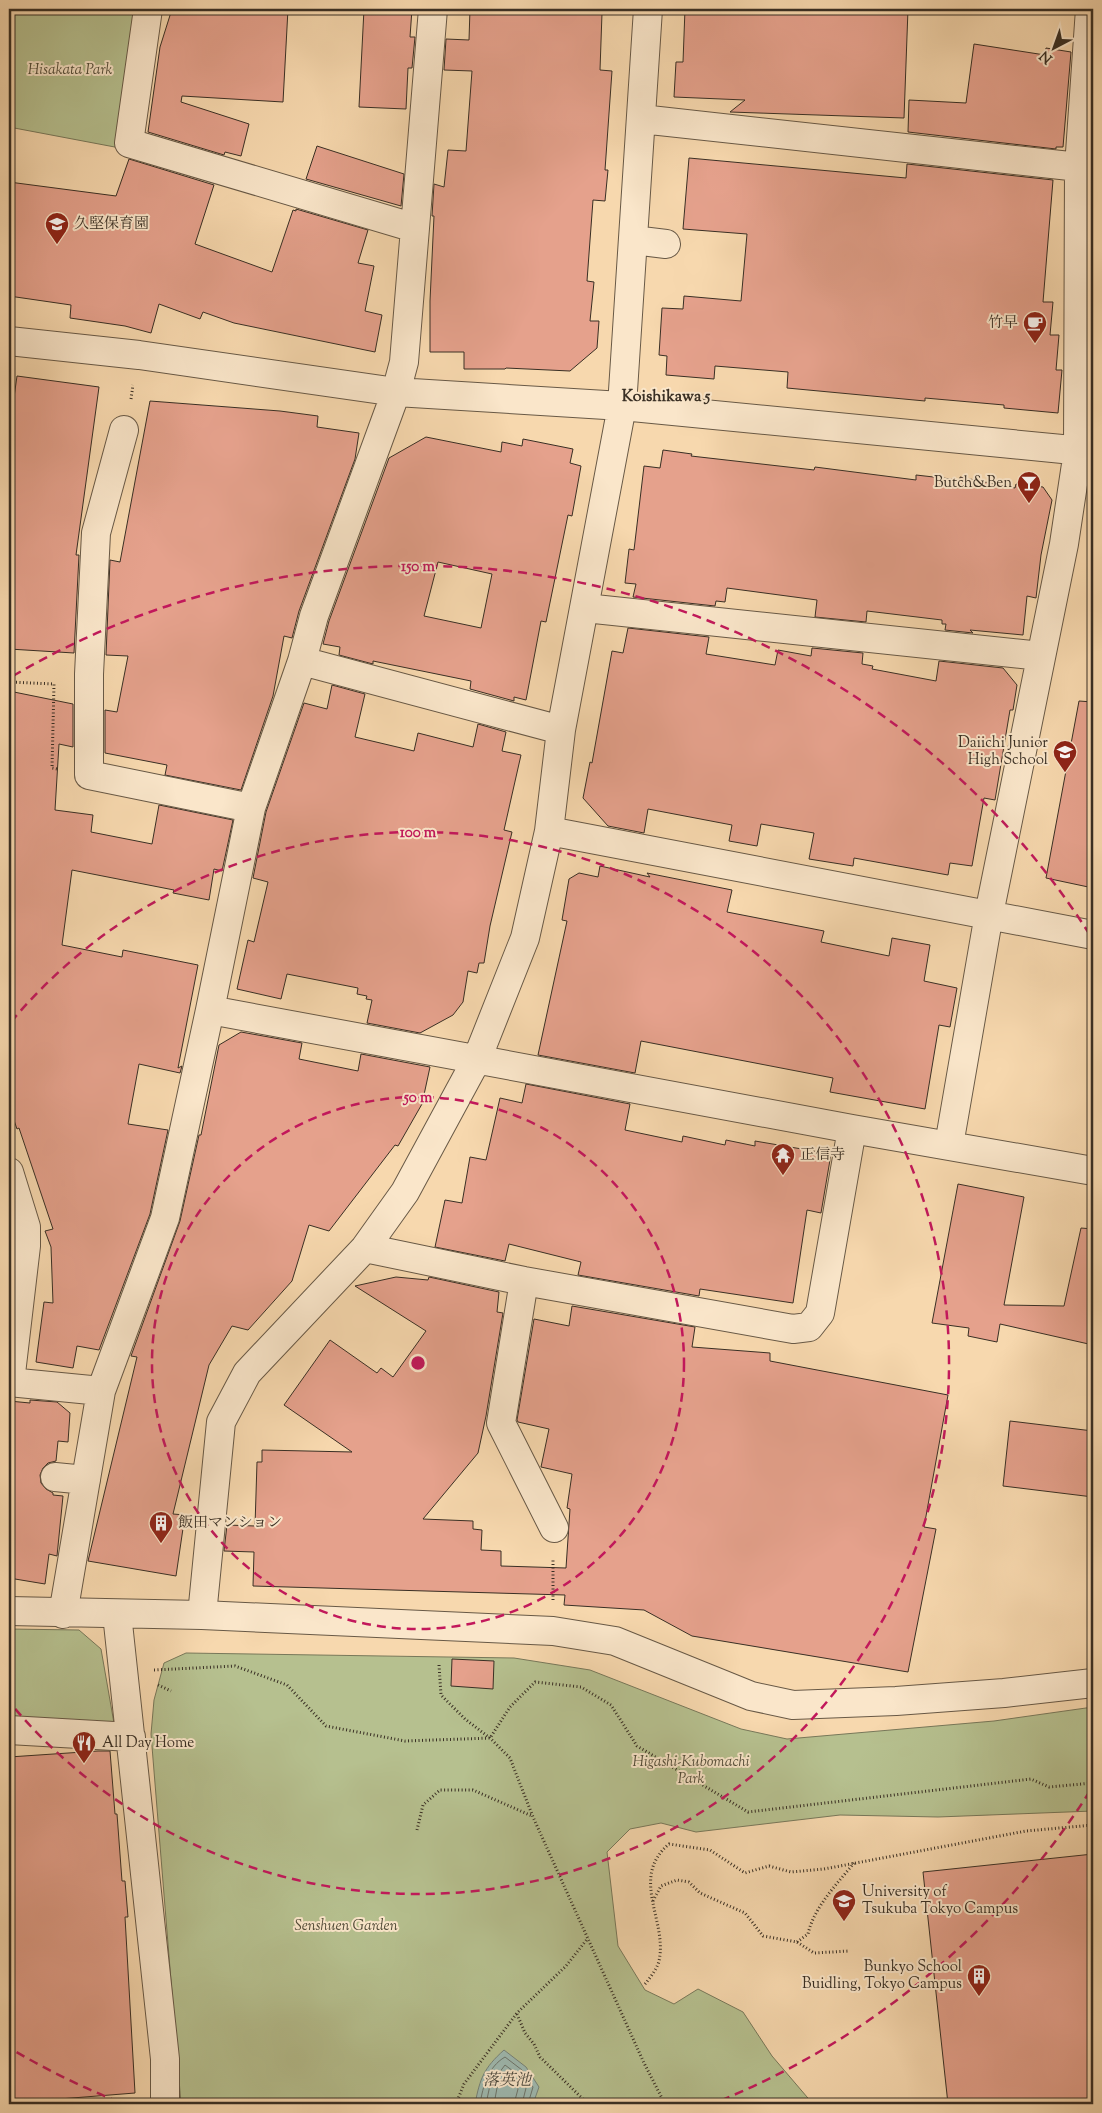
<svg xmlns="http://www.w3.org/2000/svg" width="1102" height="2113" font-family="'Sorts Mill Goudy','Noto Serif JP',serif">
	<rect width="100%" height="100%" fill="#f7d8ae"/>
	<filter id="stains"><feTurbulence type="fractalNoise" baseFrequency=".004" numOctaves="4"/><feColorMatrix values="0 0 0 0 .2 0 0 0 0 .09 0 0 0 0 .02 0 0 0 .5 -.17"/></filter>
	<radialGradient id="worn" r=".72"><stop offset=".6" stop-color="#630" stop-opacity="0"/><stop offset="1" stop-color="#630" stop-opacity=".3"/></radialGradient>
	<path fill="#b6c08f" stroke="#78785a" d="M9,9H141L120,148L9,127Z
		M9,1629L79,1630L101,1649L115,1729L9,1724Z
		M186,1653L514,1658L590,1670L741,1729L787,1739L994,1721L1093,1707V1811L938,1817L840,1815L696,1832L661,1823L630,1829L607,1852L618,1946L645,1990L674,2004L698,1989L743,2012L772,2056L813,2104H181L151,1734L154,1700L164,1663Z"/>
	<path fill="#9eb9b0" stroke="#768278" d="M504,2050L526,2067L539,2087L533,2104H475C480,2078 484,2068 504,2050Z"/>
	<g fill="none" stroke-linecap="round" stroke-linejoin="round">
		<path stroke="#6c746a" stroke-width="1" d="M480,2104C483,2086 488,2067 505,2057L522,2070L533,2087L528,2104
			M486,2104L490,2085L505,2065L517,2074L526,2088L522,2104
			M494,2104L497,2088L506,2076L512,2079L518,2089L514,2104"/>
	</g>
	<path fill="#e5a18c" stroke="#392f24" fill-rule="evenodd" d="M172,9H288L283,102L182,96L181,102L249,124L241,156L225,152L224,155L148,132L160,47Z
		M364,9H412L410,37H415L412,68H408L406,109L359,107Z
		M470,9H579V13H602L600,70L612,71L605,170H608L605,201L593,200L587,281L594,282L590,321H599L597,348L570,371L506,368L505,369H464V352H430V301L434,216H432L434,184L444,187L448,150L466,151L472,71L444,70L446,39L469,40Z
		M685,9H908L904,118L730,112L745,100L674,97L676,62H683Z
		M974,44L1045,55L1046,48L1071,52L1063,147H1056V149L908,132L909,100L966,103Z
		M317,146L404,174L401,206L306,179Z
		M689,158L906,178L907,164L1053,180L1043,302H1053L1050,335H1059L1056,370H1062L1058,413L1004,408V405L925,398V401L787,388L788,372L715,366L714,379L666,375L667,356L659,355L662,308L683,309L684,296L741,301L747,234L683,229Z
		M129,159L214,185L195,244L272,272L293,210L296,211V209L368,230L358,263L374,266L365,311L382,315L375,352L234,323L203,312L200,319L159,304L151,333L125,326L70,318L71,305L9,296V182L116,196Z
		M17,376L99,387L76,555H79L74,653L9,649V433Z
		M150,401L280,411L318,416L317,427L359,433L355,459L299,611L292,638L284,636L273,696L241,790L165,775L167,765L105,753V710L117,712L128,656L106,655L110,560L120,562Z
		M426,437L501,452L502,442L522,446L523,439L573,449L570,463L581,466L572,516L568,515L546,622L541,621L526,700L514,697V701L470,689L471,681L373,661V664L339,655L340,647L323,644L329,621L389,458ZM438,562L492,574L481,628L424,616Z
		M663,450L692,454L691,456L814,470L815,467L916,480V475L960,480V477L1015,488L1016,484L1043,487L1052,500L1041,555L1036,598L1027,596L1023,635L970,630L973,633L945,630L946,624H942V620L867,611L866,622L815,617L817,600L727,588L725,602L716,601L715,606L633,597L636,584L625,583L629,549L634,550L644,466L660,468Z
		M628,628L709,637L706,654L775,665L778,650L811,656L812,648L863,653L862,664L873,666L872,669L936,681L939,661L1003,668L1017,685L1013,710H1010L995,800L984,798L972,866L950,863L948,875L854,858L853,866L809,859L814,833L761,824L757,846L729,841L732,825L648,809L644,833L608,826L583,798L590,762L592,763L612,651L623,653Z
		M332,685L365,694L355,737L414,751L418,733L473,747L478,724L506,732L502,751L521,755L504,830L512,832L490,926L484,963H479L477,973L468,971L463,1002L453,1015L420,1033L367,1023L372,1000L366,999L367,996L357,994L358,988L287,974L281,999L237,989L248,940L254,942L268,882L253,878L266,812L304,703L327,709Z
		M9,691L73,704V747L59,744L55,810L93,815L91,832L152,844L159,805L233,820L222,871L214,869L209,900L173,893L174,890L72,870L62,945L122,957L123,950L198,965L178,1068L182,1066L180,1073L139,1064L128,1124L168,1130L150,1214L99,1350L77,1346L73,1368L36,1362L44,1302L53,1303L51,1247L45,1231L53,1229L19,1128L17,1129L9,1106Z
		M1079,701L1093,702V888L1046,878Z
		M600,866L650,877L647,873L732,890L727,912L824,931L821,942L889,956L892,938L930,945L924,981L957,988L950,1027L939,1025L925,1109L830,1092L833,1078L641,1041L635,1073L538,1055L567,921L562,920L569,879L579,873L598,877Z
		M241,1032L302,1043L299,1059L358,1071L361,1054L430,1067L422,1104L398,1146L395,1145L329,1231L309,1225L292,1281L248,1330L232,1326L209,1365L173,1514L185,1515L176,1576L88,1561L137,1357L131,1356L180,1221L199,1135H201L219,1045Z
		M526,1084L630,1104L625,1130L682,1142L683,1136L725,1145L726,1140L755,1146V1141L831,1154L821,1213L807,1210L793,1303L700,1289L699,1296L578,1275L581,1262L509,1244L505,1261L435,1247L445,1200L462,1203L470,1157L486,1160L500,1098L522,1103Z
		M958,1184L1024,1197L1004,1305L1064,1306L1081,1228L1093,1229V1345L1000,1324L997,1342L968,1336L969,1328L932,1323Z
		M396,1277L428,1280L429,1277L499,1292L497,1312L503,1313L486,1416L478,1453L423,1519L473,1521V1529L482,1530L481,1550L501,1551V1566L566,1568L570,1509L567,1508L572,1474L541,1467L549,1429L518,1422L517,1420L534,1319L569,1326L572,1306L695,1327L692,1347L770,1353V1361L948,1395L924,1527L936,1529L908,1672L692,1636L644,1610L564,1605L565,1595L253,1586L254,1552L224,1551L227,1525L255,1526L257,1462H262V1450L352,1452L284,1405L330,1340L377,1373L381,1368L393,1377L426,1331L355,1286Z
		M30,1400L57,1402L70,1413L68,1442L58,1441L56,1461L48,1463L43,1468L40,1475L41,1483L46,1489L53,1493V1495L63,1496L57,1556L49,1554L45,1584L9,1578V1401L30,1403Z
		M1010,1421L1093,1431V1497L1003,1486Z
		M452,1659L494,1661L493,1689L451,1686Z
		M98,1751H110L115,1814H117L122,1881H125L128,1917H125L135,2093L9,2103V1757Z
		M1093,1854V2104H948L923,1872Z"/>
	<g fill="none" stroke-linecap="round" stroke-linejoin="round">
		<g stroke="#685946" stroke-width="30">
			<path id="minor" d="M148,9L129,143L415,228
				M641,119L1079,167
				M633,240L666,244
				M9,341L139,355L396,392L622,406L1093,452
				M124,430L96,533L89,674V775L251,808
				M585,608L1041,656
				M302,661L561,730
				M549,831L1093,935
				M210,1010L852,1129L1093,1171
				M949,1145L989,914L1064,544L1078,451L1079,167L1090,9
				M9,1172L26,1227V1246L10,1382
				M365,1248L524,1281L793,1329L809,1327L820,1313L852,1129
				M524,1281L501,1423L554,1528
				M9,1382L101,1391
				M55,1477L86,1480
				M9,1611L202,1615L553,1631L615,1641L751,1696L793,1705L896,1701L1004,1693L1093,1683
				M63,1614L101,1391L165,1218L210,1010L251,808L302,661L314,616L396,392L404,362L433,9
				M117,1614L165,2059V2104
				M202,1615L221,1422L247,1373L365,1248L405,1192L477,1059L525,938L549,831L561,730L622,406L648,9
				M9,1730L131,1737"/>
		</g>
		<path stroke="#392f24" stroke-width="3" stroke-dasharray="1 2.5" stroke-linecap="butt" d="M131,399L133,385
			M9,682L54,684L52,768L57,769
			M553,1600V1558
			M439,1665L441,1695L465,1719L490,1738L510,1758L533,1817L644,2063L665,2104
			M154,1670L235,1666L287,1685L326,1726L405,1741L490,1738L510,1707L535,1682L581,1687L611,1705L637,1746L748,1812L1031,1779L1049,1787L1093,1783
			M158,1685L171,1691
			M417,1830L423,1805L440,1790H473L532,1816
			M653,1901L661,1886L677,1880L689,1882L700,1893L745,1913L763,1936L797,1942L814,1953L849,1951
			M797,1942L808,1934C814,1907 837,1884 854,1863
			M645,1984C650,1978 657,1969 659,1961C668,1921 629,1878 669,1844L710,1850L745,1873L769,1866L791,1872L824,1869L1026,1831L1093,1825
			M517,2014L525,2033L534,2044L540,2057L588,2104
			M456,2104L464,2084L517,2013L566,1966L588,1938"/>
		<use href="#minor" stroke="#fae6ca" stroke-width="28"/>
	</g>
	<g fill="none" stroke="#c2185b" stroke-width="2.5" stroke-dasharray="9 6">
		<circle cx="418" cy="1363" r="266"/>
		<path d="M11 1022A531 531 0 1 1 11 1704"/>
		<path d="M1090 1791A797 797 0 0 1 717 2102M119 2102A797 797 0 0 1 13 2050M13 676A797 797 0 0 1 1090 935"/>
	</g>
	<defs>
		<g id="school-pin" transform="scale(1.25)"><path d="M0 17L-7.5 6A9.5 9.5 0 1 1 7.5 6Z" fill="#8f2418" stroke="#fae6ca"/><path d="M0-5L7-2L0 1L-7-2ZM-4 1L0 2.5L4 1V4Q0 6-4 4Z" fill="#fff"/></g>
		<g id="cafe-pin" transform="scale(1.25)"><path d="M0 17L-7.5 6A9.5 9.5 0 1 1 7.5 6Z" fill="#8f2418" stroke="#fae6ca"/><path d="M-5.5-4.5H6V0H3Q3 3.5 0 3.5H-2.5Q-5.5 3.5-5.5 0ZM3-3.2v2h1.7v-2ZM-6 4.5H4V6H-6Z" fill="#fff"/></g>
		<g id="bar-pin" transform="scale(1.25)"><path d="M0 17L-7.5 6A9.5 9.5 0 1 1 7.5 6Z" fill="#8f2418" stroke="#fae6ca"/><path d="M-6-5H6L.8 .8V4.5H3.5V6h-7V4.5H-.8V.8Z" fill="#fff"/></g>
		<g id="temple-pin" transform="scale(1.25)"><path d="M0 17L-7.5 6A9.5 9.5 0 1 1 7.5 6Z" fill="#8f2418" stroke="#fae6ca"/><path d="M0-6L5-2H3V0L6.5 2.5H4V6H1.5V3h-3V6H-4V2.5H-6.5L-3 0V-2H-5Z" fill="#fff"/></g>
		<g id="building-pin" transform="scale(1.25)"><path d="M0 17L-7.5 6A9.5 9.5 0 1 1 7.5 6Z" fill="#8f2418" stroke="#fae6ca"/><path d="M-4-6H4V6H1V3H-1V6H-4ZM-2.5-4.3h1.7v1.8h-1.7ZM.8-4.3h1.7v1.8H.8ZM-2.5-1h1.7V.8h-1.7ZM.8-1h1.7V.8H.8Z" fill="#fff"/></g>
		<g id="restaurant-pin" transform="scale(1.25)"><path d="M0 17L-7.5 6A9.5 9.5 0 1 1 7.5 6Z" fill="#8f2418" stroke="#fae6ca"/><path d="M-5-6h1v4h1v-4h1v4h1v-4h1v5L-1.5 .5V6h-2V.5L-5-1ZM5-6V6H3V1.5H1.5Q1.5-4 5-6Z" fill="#fff"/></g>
		<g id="university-pin" transform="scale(1.25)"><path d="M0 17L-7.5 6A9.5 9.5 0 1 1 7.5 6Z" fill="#8f2418" stroke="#fae6ca"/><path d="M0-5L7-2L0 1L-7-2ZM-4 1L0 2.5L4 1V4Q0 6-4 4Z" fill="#fff"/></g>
	</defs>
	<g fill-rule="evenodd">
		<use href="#school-pin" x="57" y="224"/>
		<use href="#cafe-pin" x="1035" y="323"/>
		<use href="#bar-pin" x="1029" y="483"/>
		<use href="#school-pin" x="1065" y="752"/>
		<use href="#temple-pin" x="783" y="1155"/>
		<use href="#building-pin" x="161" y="1523"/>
		<use href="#restaurant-pin" x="84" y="1743"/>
		<use href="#university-pin" x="844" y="1901"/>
		<use href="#building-pin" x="979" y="1976"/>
	</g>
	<g text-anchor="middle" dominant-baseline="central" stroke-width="4" stroke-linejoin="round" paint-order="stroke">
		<g font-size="15" font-style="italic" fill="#524c39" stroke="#fae6ca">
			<text x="70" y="70">Hisakata Park</text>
			<text x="691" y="1762">Higashi-Kubomachi<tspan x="691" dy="17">Park</tspan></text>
			<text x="346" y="1926">Senshuen Garden</text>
		</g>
		<g font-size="15" fill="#392f24" stroke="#fae6ca" text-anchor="start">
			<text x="74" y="224">久堅保育園</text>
			<text x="1018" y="323" text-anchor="end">竹早</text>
			<text x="1012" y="483" text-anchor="end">Butch&amp;Ben</text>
			<text x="1048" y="743" text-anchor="end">Daiichi Junior<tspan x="1048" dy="17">High School</tspan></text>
			<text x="800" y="1155">正信寺</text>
			<text x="178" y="1523">飯田マンション</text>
			<text x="102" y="1743">All Day Home</text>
			<text x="862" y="1892">University of<tspan x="862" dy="17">Tsukuba Tokyo Campus</tspan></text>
			<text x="962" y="1967" text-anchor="end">Bunkyo School<tspan x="962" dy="17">Buidling, Tokyo Campus</tspan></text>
		</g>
		<g font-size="16" font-weight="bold" fill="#392f24" stroke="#fae6ca">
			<text x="666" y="397">Koishikawa 5</text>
		</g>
		<g font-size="16" font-style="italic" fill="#4d4b40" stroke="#fae6ca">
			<text x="507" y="2081">落英池</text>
		</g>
	</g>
	<circle cx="418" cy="1363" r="8" fill="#c2185b" stroke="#fae6ca" stroke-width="2.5"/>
	<g font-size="15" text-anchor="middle" font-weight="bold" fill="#c2185b" stroke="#fae6ca" stroke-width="4" stroke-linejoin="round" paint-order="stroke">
		<text x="418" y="571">150 m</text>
		<text x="418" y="837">100 m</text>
		<text x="418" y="1102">50 m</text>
	</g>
	<rect width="1102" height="2113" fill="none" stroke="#f7d8ae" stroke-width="30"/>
	<rect x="10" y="10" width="1082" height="2093" fill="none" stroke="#392f24" stroke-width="2.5"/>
	<rect x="15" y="15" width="1072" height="2083" fill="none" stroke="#392f24"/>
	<g transform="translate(1054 48) rotate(221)" stroke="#fae6ca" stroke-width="4" paint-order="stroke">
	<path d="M0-4L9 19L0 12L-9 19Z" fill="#392f24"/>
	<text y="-8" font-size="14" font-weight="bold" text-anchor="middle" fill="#392f24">N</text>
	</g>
	<rect width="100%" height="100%" filter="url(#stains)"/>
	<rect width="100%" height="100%" fill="url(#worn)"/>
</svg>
